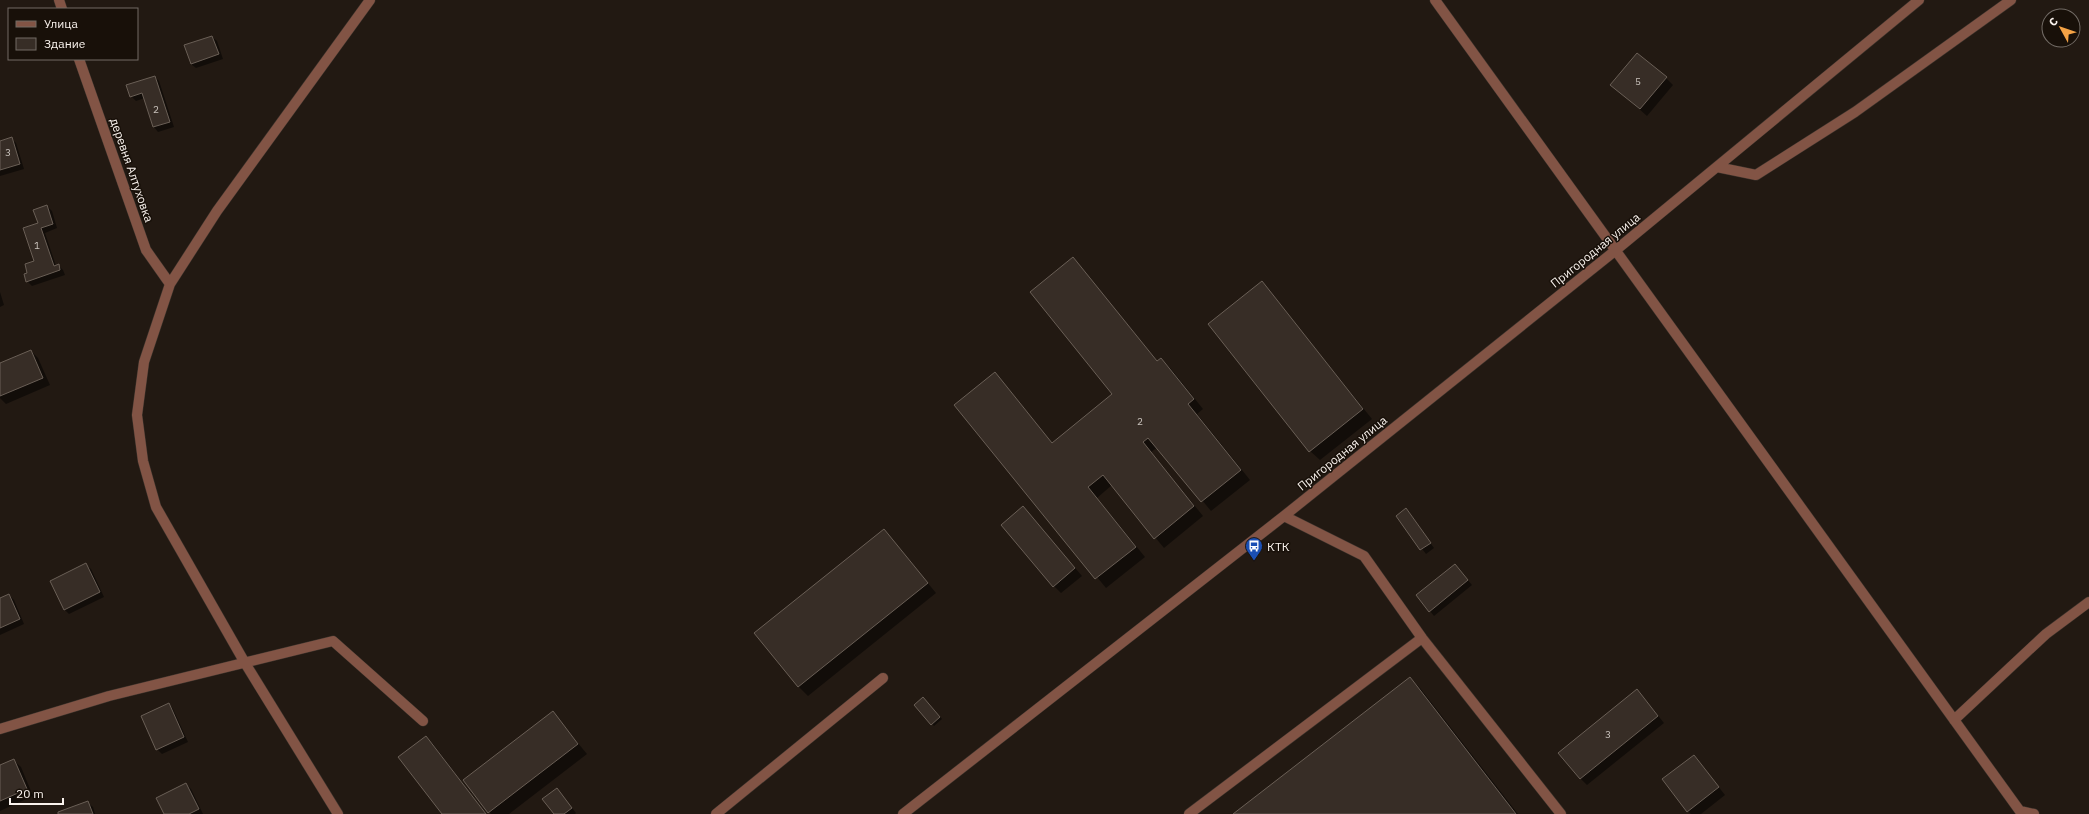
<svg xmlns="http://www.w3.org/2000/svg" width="2089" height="814" font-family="'IBM Plex Sans',sans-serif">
	<rect width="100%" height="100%" fill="#221912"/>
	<path fill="#0007" d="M212,37L217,41L223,59L196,68L191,64Z
		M155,77L159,81L174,127L158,132L154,127L145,98L136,101L131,96Z
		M1666,78L1673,85L1647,116L1612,85Z
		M11,138L16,143L24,169L0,176V142Z
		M47,206L52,211L57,228L45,233L56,266L58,265L63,270L65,275L32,286L27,281L29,273L35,261L39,224Z
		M1073,258L1158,362L1161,359L1171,369L1203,409L1197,414L1250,480L1211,511L1158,447L1151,452L1203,516L1164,548L1112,485L1097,498L1145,557L1106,588L956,405L995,374L1053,444L1114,395Z
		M1262,283L1372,419L1320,460L1310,451Z
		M0,292L4,305L0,307Z
		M31,351L38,358L50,385L6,404L0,398V365Z
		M1023,507L1082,576L1061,593L1054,586Z
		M1406,510L1434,548L1426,554L1397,516Z
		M884,530L936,593L808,696L798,686Z
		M86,565L91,569L104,597L69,614L64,609Z
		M1459,570L1472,585L1434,616L1430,611Z
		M9,595L14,600L24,624L0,635V599Z
		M1410,678L1420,688L1518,814H1234Z
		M1644,698L1664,723L1587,785L1580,778Z
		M923,699L942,719L934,726L916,705Z
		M169,704L173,709L188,742L162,754L157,749Z
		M553,713L587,754L509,814H491L489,812Z
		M426,737L433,744L486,814H443Z
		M1694,756L1725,795L1701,814H1691L1688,811Z
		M13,760L21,767L33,796L0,811V766Z
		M186,784L191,789L203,814H165Z
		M561,794L576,813L575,814H555Z
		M88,803L93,807L95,814H59Z"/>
	<path fill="#372d26" stroke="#6a5f56" d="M212,36L219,54L191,64L184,45Z
		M1637,53L1667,77L1640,109L1610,85Z
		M155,76L170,122L153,127L142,93L130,97L126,85Z
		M12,137L20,164L0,170V141Z
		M47,205L53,224L41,228L54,266L59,264L60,270L26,282L24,274L27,273L25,264L34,261L23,228L38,223L33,210Z
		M1073,257L1157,361L1161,358L1194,399L1188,404L1241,470L1201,502L1148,438L1143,442L1194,506L1154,539L1103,475L1088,487L1136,547L1095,579L954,405L995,372L1052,443L1112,394L1030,292Z
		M1262,281L1363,409L1309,452L1208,324Z
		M31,350L43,378L0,396V363Z
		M1023,506L1075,568L1053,587L1001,525Z
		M1406,508L1431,543L1420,550L1396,516Z
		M884,529L928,583L798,687L754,633Z
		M86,563L100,592L64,610L50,581Z
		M1455,564L1468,580L1429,612L1416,595Z
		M9,594L20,619L0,628V598Z
		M1410,677L1516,814H1233Z
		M1637,689L1658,716L1580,779L1558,753Z
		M923,697L940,717L931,725L914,705Z
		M169,703L184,737L156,750L141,716Z
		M553,711L578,744L488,813L463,780Z
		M426,736L486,814H442L398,757Z
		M1694,755L1719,787L1687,812L1662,779Z
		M14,759L27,789L0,801V765Z
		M186,783L199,809L189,814H164L156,798Z
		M557,788L572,808L564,814H554L542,799Z
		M88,801L93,814H58V812Z"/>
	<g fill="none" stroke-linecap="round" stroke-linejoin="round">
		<g stroke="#3c332c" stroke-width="11">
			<path id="minor" d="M59,0L62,9
				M1435,0L2022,814
				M79,59L146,250L170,284
				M1717,167L1756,175L1855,112L2011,0
				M1284,516L1364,556L1422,638L1561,814
				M1954,720L2046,634L2089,602
				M0,729L109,696L333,641L423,721
				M2020,811L2034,814
				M338,814L245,663L156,507L143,461L137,415L144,362L170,284L217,211L370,0
				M716,814L883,678
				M903,814L1284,516L1616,250L1919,0
				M1189,814L1422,638"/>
		</g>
		<use href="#minor" stroke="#825445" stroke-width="10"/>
	</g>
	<defs>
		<g id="bus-pin" transform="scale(0.9)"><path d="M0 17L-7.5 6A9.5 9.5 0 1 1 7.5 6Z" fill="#1a4fb4" stroke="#181009"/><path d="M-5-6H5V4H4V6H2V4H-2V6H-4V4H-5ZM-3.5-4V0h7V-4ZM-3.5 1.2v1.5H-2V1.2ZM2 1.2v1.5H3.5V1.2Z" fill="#fff"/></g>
	</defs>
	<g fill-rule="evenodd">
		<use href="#bus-pin" x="1254" y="546"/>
	</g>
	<g text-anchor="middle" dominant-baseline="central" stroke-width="3" stroke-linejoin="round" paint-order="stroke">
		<g font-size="10" fill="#c9c2bc">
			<text x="1638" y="81">5</text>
			<text x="156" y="109">2</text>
			<text x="8" y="152">3</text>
			<text x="37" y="245">1</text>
			<text x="1140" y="421">2</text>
			<text x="1608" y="734">3</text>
		</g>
		<g font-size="12" fill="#faf3ee" stroke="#181009">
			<text transform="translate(132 170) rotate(71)">деревня Алтуховка</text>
			<text transform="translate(1595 250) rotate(-39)">Пригородная улица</text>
			<text transform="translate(1342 453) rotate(-39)">Пригородная улица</text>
		</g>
		<g font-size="12" fill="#faf3ee" stroke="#181009" text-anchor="start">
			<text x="1267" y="546">КТК</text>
		</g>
	</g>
	<rect x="8" y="8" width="130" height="52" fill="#181009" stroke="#726b65"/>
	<rect x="16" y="21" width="20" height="6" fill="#825445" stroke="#726b65"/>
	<text x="44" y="28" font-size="12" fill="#faf3ee">Улица</text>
	<rect x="16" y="38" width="20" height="12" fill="#372d26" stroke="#726b65"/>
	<text x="44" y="48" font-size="12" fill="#faf3ee">Здание</text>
	<g transform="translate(2061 28) rotate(310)"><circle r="19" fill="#181009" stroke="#726b65"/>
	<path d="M0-3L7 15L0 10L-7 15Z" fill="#f5a346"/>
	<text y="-6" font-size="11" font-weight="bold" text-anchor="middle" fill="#faf3ee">С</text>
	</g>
	<path d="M10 798v6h53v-6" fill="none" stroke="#faf3ee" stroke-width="2"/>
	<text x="16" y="798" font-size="12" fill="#faf3ee" stroke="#181009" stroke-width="3" paint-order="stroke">20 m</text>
</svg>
